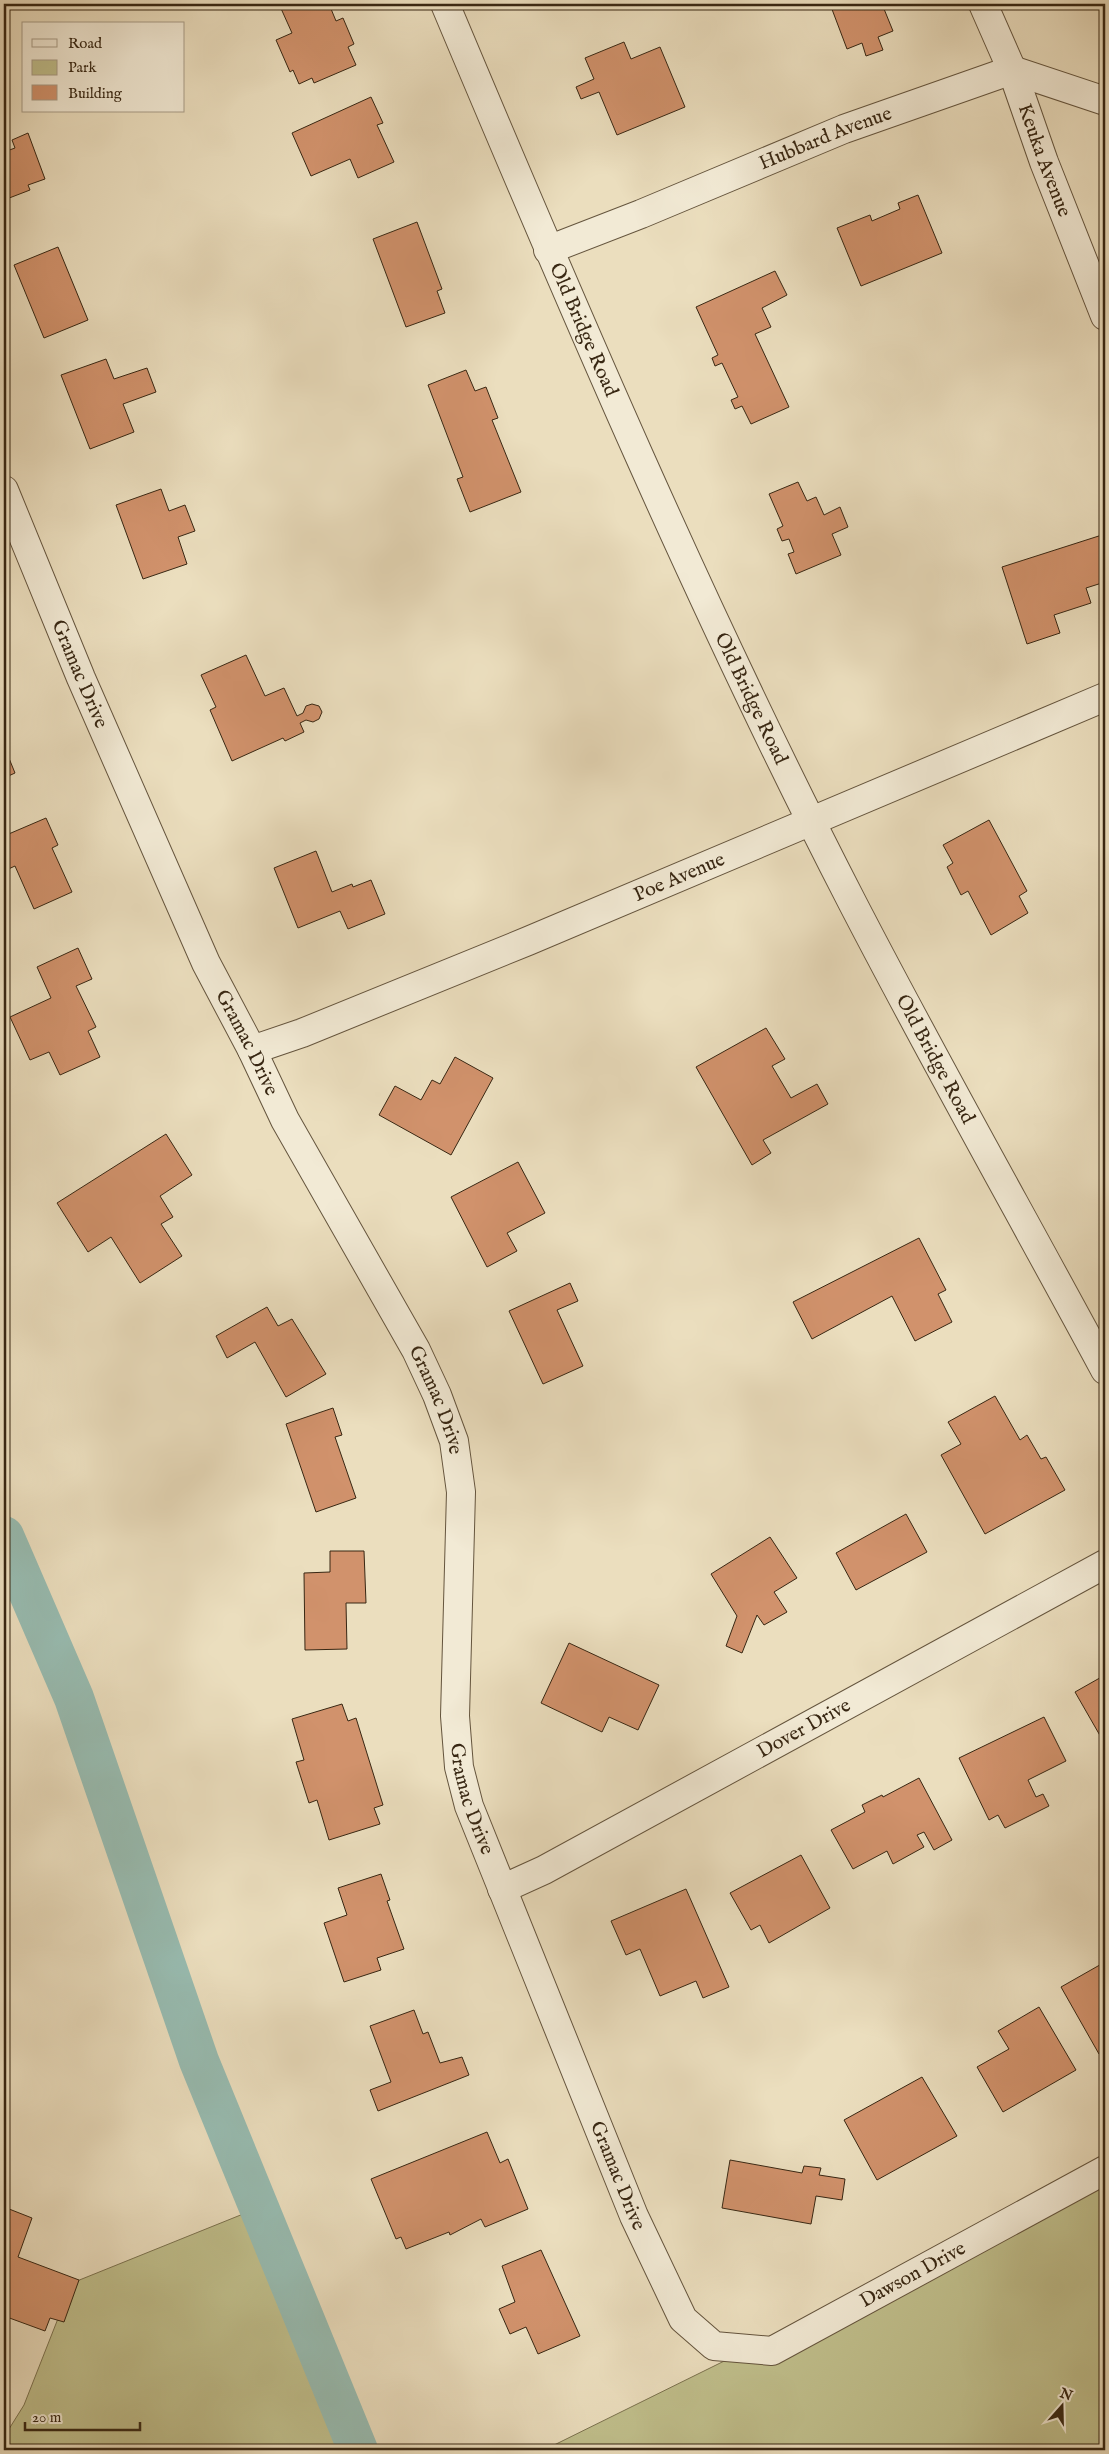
<svg xmlns="http://www.w3.org/2000/svg" width="1109" height="2454" font-family="'IM FELL English',serif">
	<rect width="100%" height="100%" fill="#ebdebe"/>
	<filter id="stains"><feTurbulence type="fractalNoise" baseFrequency=".004" numOctaves="4"/><feColorMatrix values="0 0 0 0 .2 0 0 0 0 .09 0 0 0 0 .02 0 0 0 .5 -.17"/></filter>
	<radialGradient id="worn" r=".72"><stop offset=".6" stop-color="#630" stop-opacity="0"/><stop offset="1" stop-color="#630" stop-opacity=".3"/></radialGradient>
	<path fill="#c0bf8c" stroke="#7c7350" d="M1105,2173V2450H544Z
		M258,2208L368,2450H4V2437L24,2405L72,2283Z"/>
	<g fill="none" stroke-linecap="round" stroke-linejoin="round">
		<path stroke="#98bcb1" stroke-width="40" d="M4,1536L74,1698L199,2061L358,2450"/>
	</g>
	<path fill="#d1926c" stroke="#382713" d="M279,4H329L336,21L343,18L354,44L348,47L356,65L314,83L312,78L299,84L293,70L290,72L276,40L292,33Z
		M830,4H882L893,31L878,37L883,50L866,56L862,43L847,49Z
		M624,42L631,59L660,47L685,107L617,135L599,92L581,99L576,87L594,79L585,58Z
		M371,97L383,123L377,125L394,162L358,178L350,159L311,176L292,133Z
		M28,133L45,179L28,185L30,190L4,200V152L15,148L12,140Z
		M918,195L942,253L861,286L837,228L870,215L872,221L900,209L898,203Z
		M417,222L442,289L437,291L445,313L406,327L373,239Z
		M58,247L88,320L44,338L14,265Z
		M775,271L787,295L762,308L771,327L755,334L789,407L751,424L742,406L735,409L731,400L738,397L722,363L715,366L712,358L718,355L696,307Z
		M106,359L114,379L147,368L156,392L123,404L134,432L90,449L61,375Z
		M466,370L475,391L486,387L498,418L492,420L521,492L470,512L457,479L463,477L428,385Z
		M798,482L807,501L816,497L824,515L840,507L848,527L832,534L841,555L796,574L788,554L794,552L789,539L782,541L777,529L783,526L769,494Z
		M161,489L169,511L185,505L195,531L178,537L187,564L143,579L116,505Z
		M1105,534V582L1086,588L1091,603L1054,615L1060,633L1027,644L1002,567Z
		M246,655L265,696L284,688L297,716L303,713L306,706L312,704L319,706L322,712L319,719L313,722L306,720L300,723L304,732L285,741L283,738L232,761L210,710L216,707L201,675Z
		M4,746L15,773L4,778Z
		M46,818L58,845L52,848L72,892L34,909L15,866L4,871V836Z
		M989,820L1027,891L1019,896L1028,913L991,935L968,891L961,895L947,867L953,863L943,845Z
		M316,851L332,892L352,884L353,887L371,880L385,914L348,929L340,911L298,928L274,868Z
		M78,948L92,979L76,986L96,1027L88,1031L100,1057L60,1075L49,1052L30,1060L10,1017L51,998L37,967Z
		M766,1028L785,1059L772,1066L791,1098L817,1084L828,1104L763,1140L771,1153L752,1165L696,1067Z
		M455,1057L493,1078L451,1155L379,1115L395,1086L421,1100L432,1080L440,1084Z
		M166,1134L192,1175L160,1196L173,1217L161,1224L182,1256L140,1283L111,1237L88,1252L57,1203Z
		M518,1162L545,1213L507,1233L517,1251L487,1267L451,1197Z
		M919,1238L946,1290L938,1294L952,1322L915,1341L892,1296L812,1339L793,1302Z
		M570,1283L578,1301L557,1310L583,1366L543,1384L509,1311Z
		M267,1307L278,1326L292,1319L326,1374L286,1397L255,1342L227,1358L216,1336Z
		M995,1396L1020,1440L1027,1435L1041,1459L1046,1457L1065,1490L985,1534L941,1455L961,1444L948,1422Z
		M333,1408L342,1435L335,1437L356,1498L316,1512L286,1424Z
		M906,1514L927,1552L856,1590L836,1553Z
		M770,1537L797,1578L774,1592L787,1612L764,1625L757,1615L742,1653L726,1646L737,1616L711,1574Z
		M330,1551H364L366,1603H346L347,1649L305,1650L304,1573L330,1572Z
		M569,1643L659,1685L638,1730L609,1717L602,1732L541,1703Z
		M1105,1675V1737L1102,1739L1075,1692Z
		M342,1704L348,1721L356,1718L383,1805L374,1808L380,1824L329,1840L317,1800L309,1803L296,1762L304,1760L292,1719Z
		M1044,1717L1066,1761L1028,1780L1036,1797L1043,1794L1049,1806L1005,1828L998,1815L989,1820L959,1758Z
		M919,1778L952,1840L934,1850L924,1832L917,1835L924,1847L893,1864L887,1851L853,1869L831,1830L865,1812L862,1805L882,1795L883,1797Z
		M801,1855L830,1908L769,1943L760,1925L751,1930L730,1893Z
		M381,1874L390,1900L387,1901L404,1949L377,1958L381,1970L344,1982L324,1923L347,1915L338,1888Z
		M686,1889L729,1987L703,1998L696,1981L660,1996L640,1949L626,1955L611,1921Z
		M1105,1962V2050L1099,2054L1061,1987Z
		M1039,2007L1076,2070L1003,2112L977,2067L1009,2049L998,2031Z
		M414,2010L423,2034L428,2032L440,2063L462,2057L469,2075L378,2111L370,2090L391,2082L370,2026Z
		M922,2077L957,2136L877,2180L844,2120Z
		M487,2132L500,2163L508,2159L528,2209L485,2227L481,2219L450,2235L449,2232L406,2249L401,2237L396,2239L371,2179Z
		M730,2160L802,2173L804,2166L821,2168L819,2175L845,2179L842,2200L816,2196L811,2224L722,2208Z
		M4,2207L32,2218L18,2257L79,2280L64,2322L50,2318L45,2331L4,2316Z
		M541,2250L580,2336L538,2354L526,2327L510,2334L499,2309L515,2302L502,2266Z"/>
	<g fill="none" stroke-linecap="round" stroke-linejoin="round">
		<g stroke="#65553e" stroke-width="30">
			<g id="minor">
				<path id="s1" d="M445,4C572,306 701,609 851,900C933,1059 1021,1214 1105,1370"/>
				<path id="s2" d="M983,4L1012,70L1044,162L1105,316"/>
				<path id="s3" d="M548,250L641,214L844,129L1012,70L1105,101"/>
				<path id="s4" d="M4,490L81,678L206,963L252,1050L285,1120L416,1350L437,1395L454,1441L461,1492L455,1716L459,1767L469,1806L634,2216L683,2319L714,2346L772,2351L1105,2170"/>
				<path id="s5" d="M252,1050L302,1033L528,941L1105,697"/>
				<path id="s6" d="M502,1889L544,1870L1105,1564"/>
			</g>
		</g>
		<use href="#minor" stroke="#f2ead5" stroke-width="28"/>
	</g>
	<g text-anchor="middle" dominant-baseline="central" stroke-width="5" stroke-linejoin="round" paint-order="stroke">
		<g font-size="20" fill="#382713" stroke="#f2ead5">
			<text stroke="none"><textPath href="#s3" startOffset="299">Hubbard Avenue</textPath></text>
			<text stroke="none"><textPath href="#s2" startOffset="168">Keuka Avenue</textPath></text>
			<text stroke="none"><textPath href="#s1" startOffset="354">Old Bridge Road</textPath></text>
			<text stroke="none"><textPath href="#s4" startOffset="199">Gramac Drive</textPath></text>
			<text stroke="none"><textPath href="#s1" startOffset="759">Old Bridge Road</textPath></text>
			<text stroke="none"><textPath href="#s5" startOffset="461">Poe Avenue</textPath></text>
			<text stroke="none"><textPath href="#s4" startOffset="604">Gramac Drive</textPath></text>
			<text stroke="none"><textPath href="#s1" startOffset="1164">Old Bridge Road</textPath></text>
			<text stroke="none"><textPath href="#s4" startOffset="1009">Gramac Drive</textPath></text>
			<text stroke="none"><textPath href="#s6" startOffset="342">Dover Drive</textPath></text>
			<text stroke="none"><textPath href="#s4" startOffset="1414">Gramac Drive</textPath></text>
			<text stroke="none"><textPath href="#s4" startOffset="1819">Gramac Drive</textPath></text>
			<text stroke="none"><textPath href="#s4" startOffset="2236">Dawson Drive</textPath></text>
		</g>
	</g>
	<rect width="1109" height="2454" fill="none" stroke="#ebdebe" stroke-width="20"/>
	<rect x="5" y="5" width="1099" height="2444" fill="none" stroke="#382713" stroke-width="2.5"/>
	<rect x="10" y="10" width="1089" height="2434" fill="none" stroke="#382713"/>
	<rect x="22" y="22" width="162" height="90" fill="#f2ead5" stroke="#a89c87"/>
	<rect x="32" y="39" width="25" height="8" fill="#f2ead5" stroke="#a89c87"/>
	<text x="68" y="48" font-size="15" fill="#382713">Road</text>
	<rect x="32" y="60" width="25" height="15" fill="#c0bf8c" stroke="#a89c87"/>
	<text x="68" y="72" font-size="15" fill="#382713">Park</text>
	<rect x="32" y="85" width="25" height="15" fill="#d1926c" stroke="#a89c87"/>
	<text x="68" y="98" font-size="15" fill="#382713">Building</text>
	<g transform="translate(1062 2406) rotate(20)" stroke="#f2ead5" stroke-width="4" paint-order="stroke">
	<path d="M0-4L9 19L0 12L-9 19Z" fill="#382713"/>
	<text y="-8" font-size="14" font-weight="bold" text-anchor="middle" fill="#382713">N</text>
	</g>
	<path d="M25 2422v8h115v-8" fill="none" stroke="#382713" stroke-width="2.5"/>
	<text x="32" y="2422" font-size="15" fill="#382713" stroke="#f2ead5" stroke-width="4" paint-order="stroke">20 m</text>
	<rect width="100%" height="100%" filter="url(#stains)"/>
	<rect width="100%" height="100%" fill="url(#worn)"/>
</svg>
